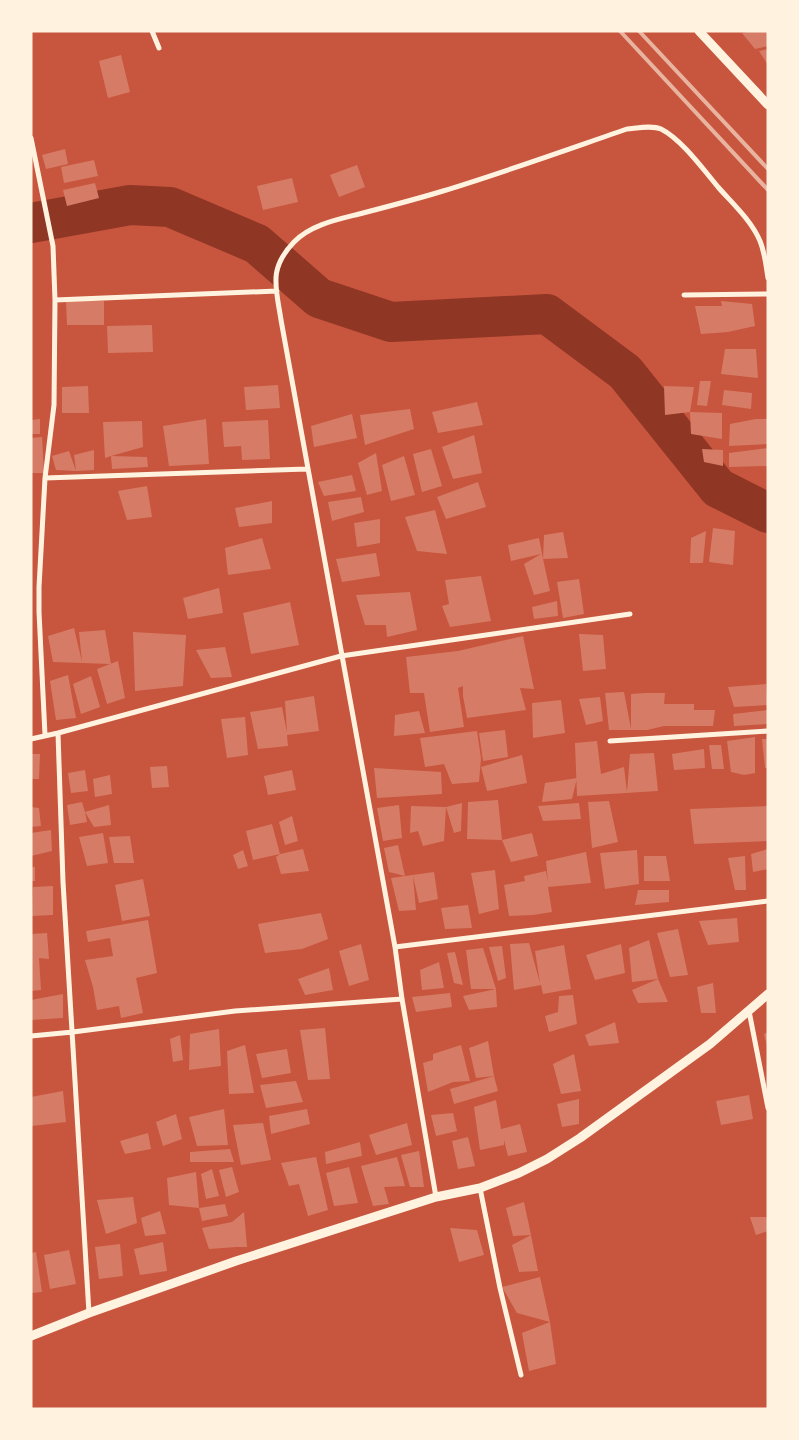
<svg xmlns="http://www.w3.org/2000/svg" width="799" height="1440" font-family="'DejaVu Sans',sans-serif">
	<rect width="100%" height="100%" fill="#c8553d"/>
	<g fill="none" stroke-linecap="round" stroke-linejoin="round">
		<path stroke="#8f3625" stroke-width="40" d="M31,223L130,205L170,207L257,244L319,298L391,322L547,314L625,372L718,488L768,513"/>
	</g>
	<path fill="#d67c66" d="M750,31H768V46L755,49L742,33Z
		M768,49V65L759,51Z
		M121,55L130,92L108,98L99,61Z
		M65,149L68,164L46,169L42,155Z
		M94,160L98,176L64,183L61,167Z
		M357,165L365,187L339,197L330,175Z
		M292,178L298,202L263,210L257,186Z
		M95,183L99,198L67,206L63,190Z
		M66,301H104V325H67Z
		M721,301L752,304L755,326L728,332L701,334L695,306H722Z
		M152,325L153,352L108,353L107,326Z
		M725,349H756L758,378L721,374Z
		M700,381H711L707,406L697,405Z
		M278,385L280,408L246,410L244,387Z
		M88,386L89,413H62V387Z
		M664,386L694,387L690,412L665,415Z
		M724,390L752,393L751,409L722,405Z
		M477,402L483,425L438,433L432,412Z
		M410,409L414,429L365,445L360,415Z
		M690,412L722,413V439L691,434Z
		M352,414L357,438L314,447L311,426Z
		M40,419V434H31V420Z
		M206,419L209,464L169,466L163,426Z
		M756,419H768V444L729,446L730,424Z
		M268,420L270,459L242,460L241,446L224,447L222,422Z
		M142,421L143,447L111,456L147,457L148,467L112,469L111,456L105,458L103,422Z
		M474,435L482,473L453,479L442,447Z
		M42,437L44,473H31V438Z
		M768,448V466L729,467V453Z
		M431,449L442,486L422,492L413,454Z
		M702,449L723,450V466L704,462Z
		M94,450V470L76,471L74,455Z
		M69,451L76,471L56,470L52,456Z
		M376,453L382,491L367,495L358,463Z
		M404,456L415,495L391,501L382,465Z
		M352,475L356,491L324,496L318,482Z
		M478,482L486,507L446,519L437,497Z
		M147,486L152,517L127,520L118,491Z
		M361,497L364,512L332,521L328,502Z
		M272,501V523L239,527L235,508Z
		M435,510L447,554L417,551L405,517Z
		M380,519V543L357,547L354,523Z
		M713,528L735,531L733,565L709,562Z
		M706,531L703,563H690L691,538Z
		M563,532L568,558L543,559L550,591L534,595L524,564L541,554L511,561L508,545L539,538L543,559L544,535Z
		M262,538L271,569L228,575L225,548Z
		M376,553L380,576L342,582L336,559Z
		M481,576L491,621L450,627L442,606L449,604L445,580Z
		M579,579L584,614L563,618L557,582Z
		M219,588L223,613L188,619L183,598Z
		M410,592L417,630L387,637L386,625H365L356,595Z
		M557,601L558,616L534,619L532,607Z
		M290,602L299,645L251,654L243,613Z
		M74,628L82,662L79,632L105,630L111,664L53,662L48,636Z
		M133,632L186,635L183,686L135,691Z
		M579,634L603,635L606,669L583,671Z
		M523,636L534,689L520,688L526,710L467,718L463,696V686L458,688L464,727L430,732L424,693L444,689L424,693H410L406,657L458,651Z
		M225,647L232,677L211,678L196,650Z
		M118,661L125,698L107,704L97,669Z
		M68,675L76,718L56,720L50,681Z
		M91,676L100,707L81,714L73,684Z
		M766,684L768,705L734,707L728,687Z
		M624,692L631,729V694L645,693H665L664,704H694V710H715L713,726H664L647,730H609L605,693Z
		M314,696L319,731L287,735L288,746L258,749L250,712L282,707L287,733L285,701Z
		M600,697L603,721L586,725L579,699Z
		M561,700L565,733L533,738L532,703Z
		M768,710V724L734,726L733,714Z
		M419,711L425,733L394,736L395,715Z
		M245,717L248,755L227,758L221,719Z
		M505,730L508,757L483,761L479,733Z
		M477,731L481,758L479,782L452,784L444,764L425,767L420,738Z
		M755,737V773L744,775L731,772L727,741Z
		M762,739H768V768H765Z
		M597,741L601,774L624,767L627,792L630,754L654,753L658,791L577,796L575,743Z
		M709,745H721L724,769H712Z
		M704,749L705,768L674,770L672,754Z
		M31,754H40L39,779H31Z
		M522,755L527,783L487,791L481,767Z
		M167,766L169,787L152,788L150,767Z
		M374,768L441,772L442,794L377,798Z
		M85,770L88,791L71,793L68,773Z
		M292,770L296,790L268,795L264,776Z
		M110,775L112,794L95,797L93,779Z
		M577,778L572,799L542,802L545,783Z
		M498,800L502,840L532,833L538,856L511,862L502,840L467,839L468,802Z
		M609,801L618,842L592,848L588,802Z
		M82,802L85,812L109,805L111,825L94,827L85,812L87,822L70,825L67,805Z
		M462,803L461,831L454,833L446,807Z
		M579,803L581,819L543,821L538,806Z
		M399,805L402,838L383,841L377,808Z
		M411,806L446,807L444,841L423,846L418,831L410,833Z
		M768,806V841L694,844L690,809Z
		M31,807L39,808L41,826L31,827Z
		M292,816L298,841L285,845L279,822Z
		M272,824L280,854L253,860L246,831Z
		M51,830L52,851L31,856V833Z
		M103,833L108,863L87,866L79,837Z
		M130,836L134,863H114L109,837Z
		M398,845L405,876L389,872L384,848Z
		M303,849L309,871L281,874L276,857L280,854Z
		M768,849V869L753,872L751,854Z
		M243,850L248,866L238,869L233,855Z
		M637,850L639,884L605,889L600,853Z
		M586,852L591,883L548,887L552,912L533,915L509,916L504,885L525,881L524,876L546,871L548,882L546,861Z
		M644,856H666L670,881H644Z
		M745,856L746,890H735L728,858Z
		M31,867H35V881H31Z
		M495,870L499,909L479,914L471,873Z
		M434,872L438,899L419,903L413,876L416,910L399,911L391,878Z
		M143,879L150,916L122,921L115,885Z
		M53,886V915L32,916L33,887Z
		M638,890H669V902L635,905Z
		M468,905L472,928L445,929L441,908Z
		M321,913L328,939L302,949L265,953L258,924Z
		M737,918L739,942L708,945L699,921Z
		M148,920L157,973L136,978L143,1013L121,1018L119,1006L97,1010L93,987L85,960L113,956L110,938L88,942L86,931Z
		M678,929L688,975L670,977L657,933Z
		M47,933L49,959L39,958L41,990L31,991V934Z
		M649,940L658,979L668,1002L638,1003L632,990L658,979L632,982L629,948Z
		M529,943L540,983L535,951L564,945L571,989L543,994L541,985L514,990L510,944Z
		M361,944L369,980L349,986L339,951Z
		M621,944L625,973L595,980L586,955Z
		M502,946L506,978L498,981L489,947Z
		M483,948L496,989H471L466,950Z
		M455,952L463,985L454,983L447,953Z
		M439,962L444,988L422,990L420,970Z
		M329,968L333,990L305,995L298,979Z
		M713,983L716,1013H701L697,987Z
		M496,989L497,1007L469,1010L463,996Z
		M450,993L452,1007L416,1012L412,997Z
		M63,994V1018L31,1020V1000Z
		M573,995L577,1024L549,1032L545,1016L558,1012L559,996Z
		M615,1022L619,1043L589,1046L585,1035Z
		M325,1028L330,1079L308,1080L300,1030Z
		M219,1029L221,1066L189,1070L190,1034Z
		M768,1032V1046H767L764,1034Z
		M180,1035L183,1060L173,1062L170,1039Z
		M488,1041L494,1076L476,1078L469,1048Z
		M245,1045L254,1093L229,1094L227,1051Z
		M461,1045L470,1081L453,1082L428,1092L423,1063L433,1060V1054Z
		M287,1049L291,1073L262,1078L256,1054Z
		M574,1054L581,1091L561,1094L553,1064Z
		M494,1076L498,1091L454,1104L450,1089Z
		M296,1081L303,1102L266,1108L260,1085Z
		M63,1091L66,1122L32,1126L31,1097Z
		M749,1095L753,1119L721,1125L716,1101Z
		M579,1099V1124L562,1127L557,1104Z
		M496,1100L501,1129L520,1124L527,1152L508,1156L504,1140V1145L480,1150L474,1107Z
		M224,1109L228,1145L197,1146L189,1117Z
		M307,1109L310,1124L271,1134L269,1116Z
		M453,1113L457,1131L436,1136L431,1115Z
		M176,1114L182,1139L163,1146L156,1122Z
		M263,1123L271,1160L241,1165L233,1125Z
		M407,1123L412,1145L376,1155L369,1135Z
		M148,1133L151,1149L125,1154L120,1141Z
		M468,1137L475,1166L458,1169L452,1141Z
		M360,1142L362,1156L326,1164L325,1152Z
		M230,1149L234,1162H190V1152Z
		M419,1151L424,1187H410L401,1155Z
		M316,1157L328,1210L308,1216L299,1184L289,1186L281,1163Z
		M397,1157L405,1186L384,1187L389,1204L373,1206L361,1166Z
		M232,1167L239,1192L226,1197L219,1170Z
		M349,1167L358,1203L334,1206L326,1173Z
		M212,1169L219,1196L206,1199L201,1174Z
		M196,1172L199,1208L169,1205L167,1178Z
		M133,1197L137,1223L106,1234L97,1200Z
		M524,1202L531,1235L538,1271L519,1272L512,1245L531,1235L513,1236L506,1208Z
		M225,1204L228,1216L202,1221L199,1208Z
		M160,1211L166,1234L145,1236L141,1218Z
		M244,1212L247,1247H236L209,1249L202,1228L232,1222Z
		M750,1217H766L768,1222V1231L756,1235Z
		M450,1228L477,1230L484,1255L459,1262Z
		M163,1242L167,1271L140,1275L134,1249Z
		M120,1244L123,1276L99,1279L95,1247Z
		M69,1250L76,1284L50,1289L44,1255Z
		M36,1252L42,1292L31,1293V1253Z
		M540,1277L550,1322L556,1364L529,1371L522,1333L550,1322L517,1313L502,1287Z"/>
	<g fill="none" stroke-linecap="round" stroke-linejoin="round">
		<path stroke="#fff3e0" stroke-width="5" d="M152,31L159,48
			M31,138L53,246L55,300L54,405L45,478L39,587V612L45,735
			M684,295L768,294
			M55,300L277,291
			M45,478L307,469
			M58,733L63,882L89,1313
			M31,739L58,733L341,656L630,614
			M610,741L768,731
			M395,947L768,901
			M749,1011L768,1108
			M31,1036L73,1032L235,1011L402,999
			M480,1188L500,1288L521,1375
			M436,1197L402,999L395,947L281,320C276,287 268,269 294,242C311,224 340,219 363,213C390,206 417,199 443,191C505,172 566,150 627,129C638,128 652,125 661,129C681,139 703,169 718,187C732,203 751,220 760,241C765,253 766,266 768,278"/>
		<path stroke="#fff3e0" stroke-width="9" d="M699,31L768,105
			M31,1336L89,1313L236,1261L436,1197L480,1188L519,1173L547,1159L580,1138L710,1044L768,994"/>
		<path stroke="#e9b49f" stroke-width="4" d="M620,31L768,190
			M639,31L768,169"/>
	</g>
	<rect width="799" height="1440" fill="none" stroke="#fff3e0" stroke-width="65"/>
</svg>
